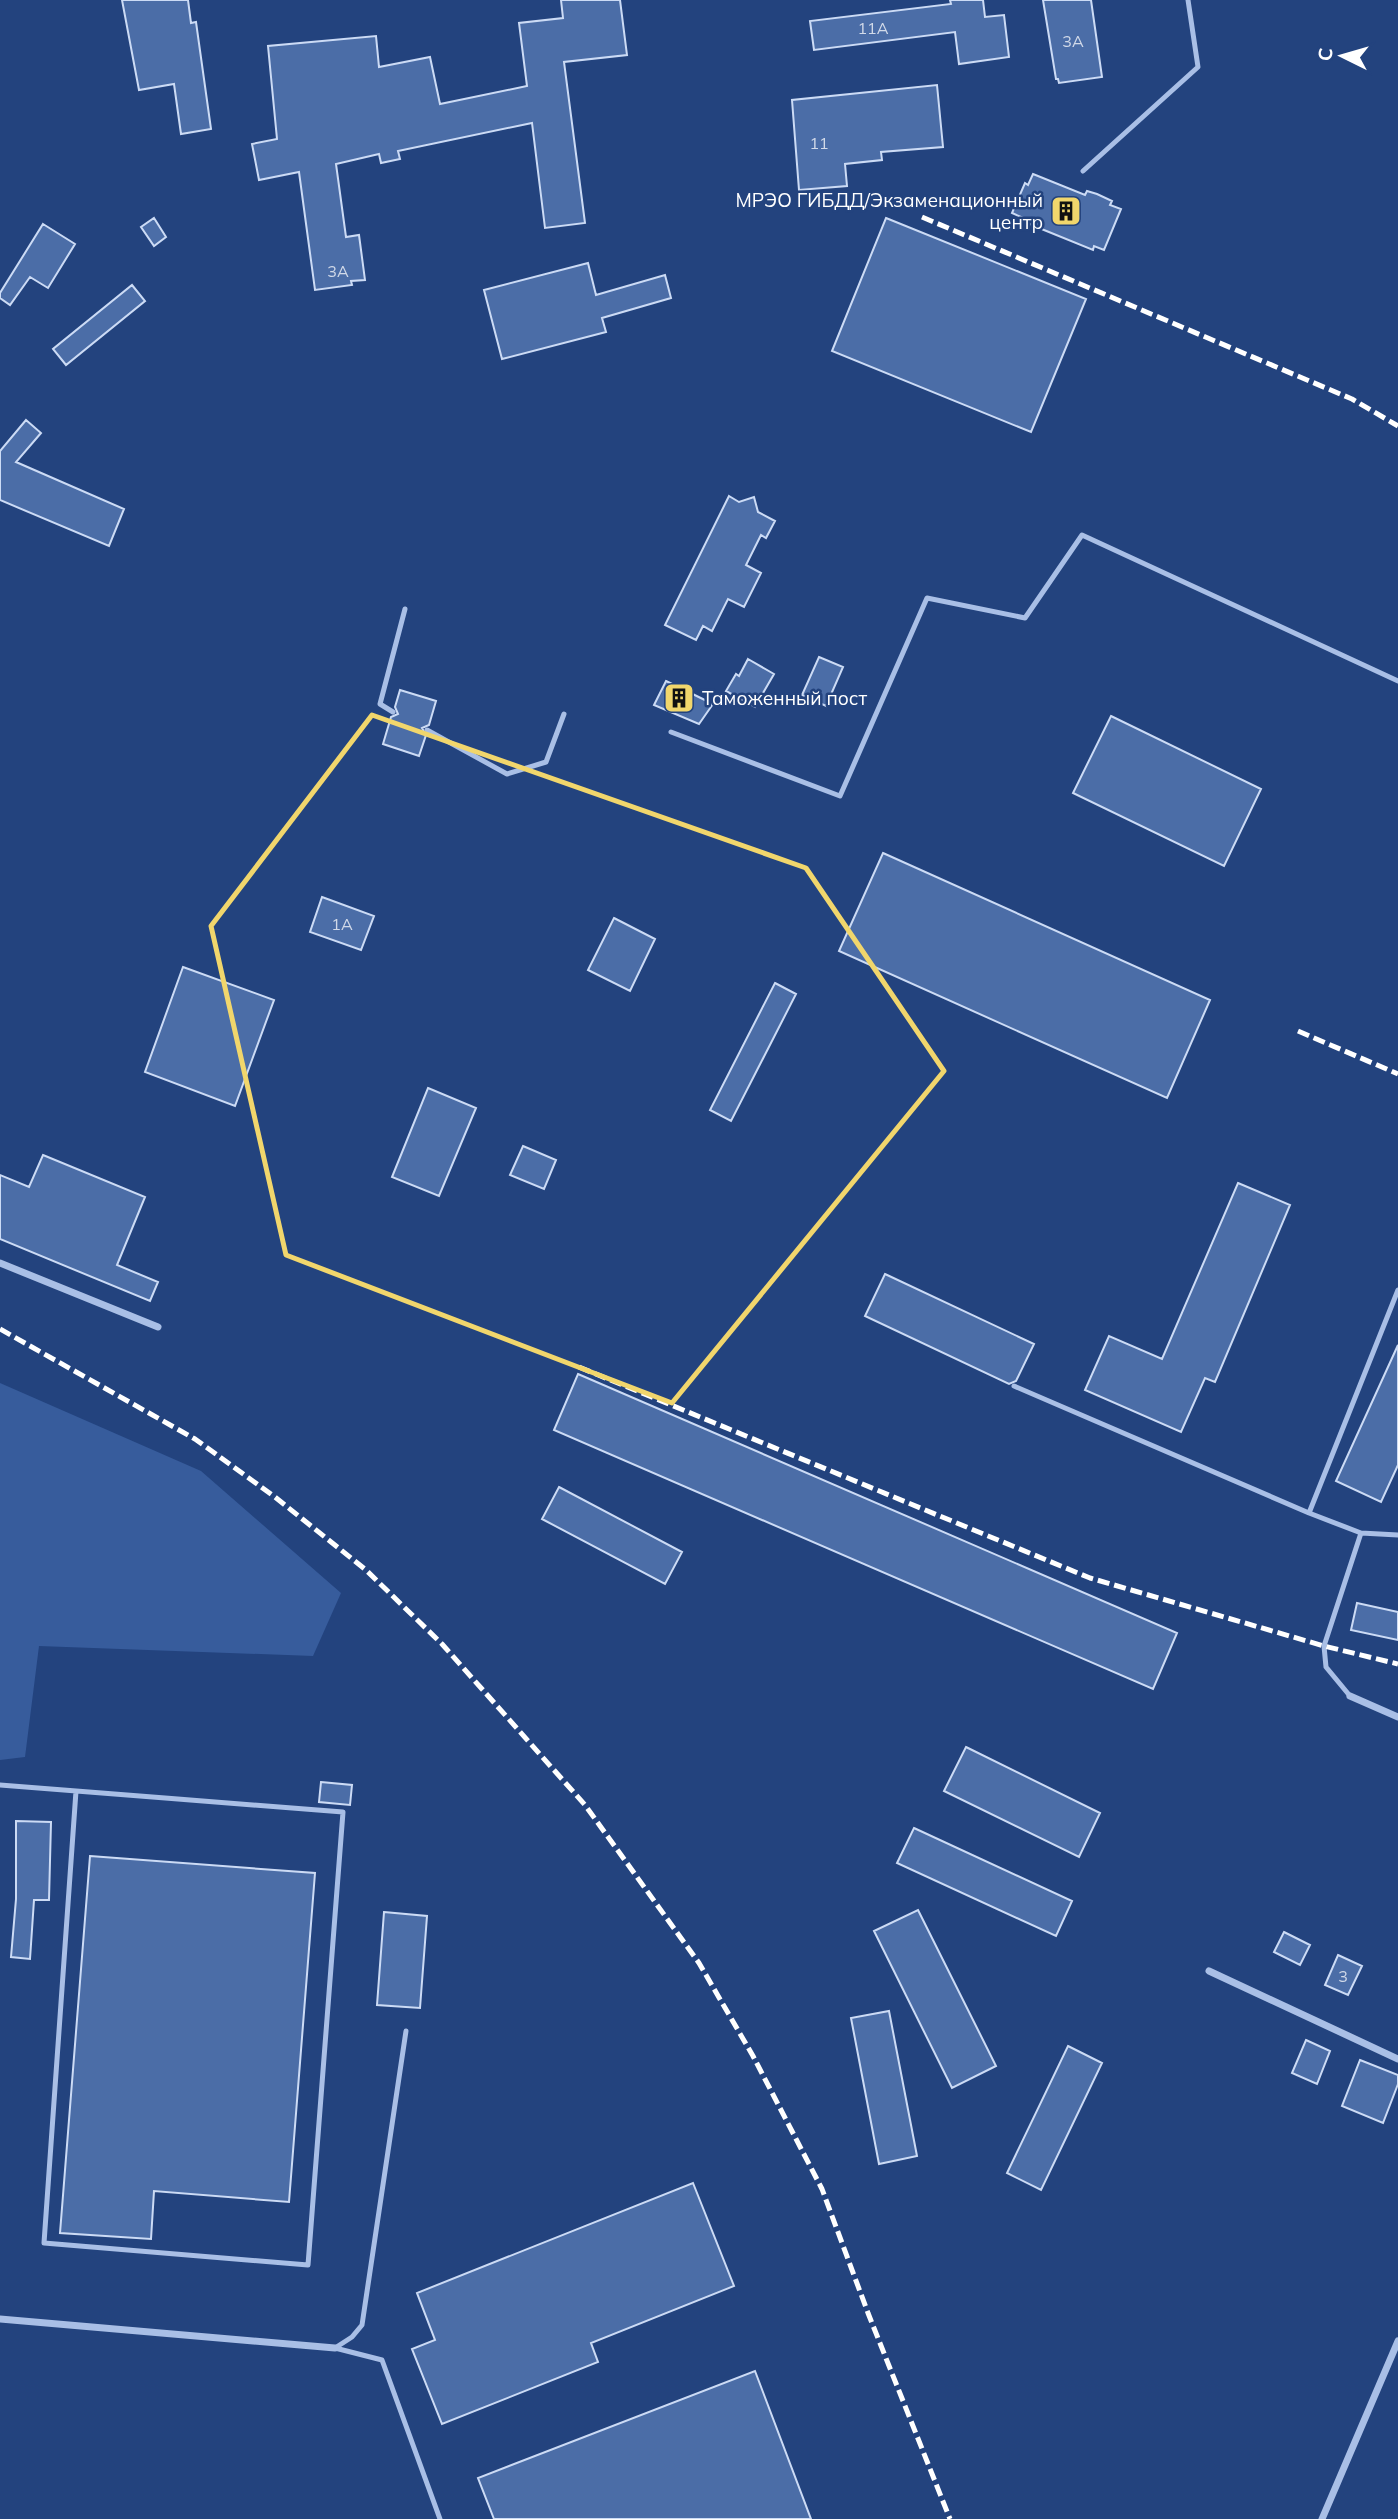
<svg xmlns="http://www.w3.org/2000/svg" width="1398" height="2519" font-family="Mulish,sans-serif">
	<rect width="100%" height="100%" fill="#23437e"/>
	<path fill="#375c9c" d="M0,1383L201,1471L341,1593L313,1656L39,1646L25,1757L0,1760Z"/>
	<path fill="#4b6da7" stroke="#ccdbf5" stroke-width="2" d="M122,0H188L191,23L196,22L211,129L181,134L174,84L139,90Z
		M561,0H620L627,55L564,62L585,223L545,228L532,123L398,151L400,159L381,163L379,154L336,164L346,237L359,235L365,280L351,281L352,285L315,290L299,172L259,180L252,144L277,139L268,46L376,36L379,67L430,57L440,104L527,86L519,23L563,18Z
		M950,0H983L985,17L1004,15L1009,57L959,64L955,32L814,50L810,21L951,4Z
		M1043,0H1091L1102,77L1059,83L1058,79H1056Z
		M937,85L943,147L881,152L882,160L845,164L847,186L799,190L792,100Z
		M1033,174L1085,195L1087,191L1097,194L1112,201L1110,205L1121,209L1104,250L1094,246L1093,250L1044,230L1025,222L1026,219L1012,213L1025,183L1028,185Z
		M154,218L166,237L154,246L141,227Z
		M886,218L1086,299L1031,432L832,351Z
		M43,224L75,244L48,288L30,277L10,305L0,298V293Z
		M588,263L596,295L665,275L671,298L602,318L606,332L502,359L484,290Z
		M132,285L145,301L66,365L53,349Z
		M26,420L41,433L16,462L124,509L109,546L0,500V451Z
		M729,496L739,502L754,497L758,512L775,521L766,538L761,535L746,565L761,573L744,607L728,599L712,631L703,626L696,640L665,625Z
		M819,657L843,667L826,706L802,695Z
		M748,659L774,674L755,707L726,691L736,674L739,676Z
		M666,681L713,704L699,724L654,705Z
		M400,690L436,701L429,725L422,728L426,735L419,756L383,744L391,717L398,714L395,707Z
		M1111,716L1261,789L1224,866L1073,793Z
		M883,853L1210,1000L1167,1098L839,951Z
		M322,897L374,916L361,950L310,932Z
		M614,918L655,939L630,991L588,970Z
		M183,967L274,1000L235,1106L145,1072Z
		M775,983L796,994L731,1121L710,1110Z
		M428,1088L476,1108L439,1196L392,1177Z
		M523,1146L556,1160L544,1189L510,1175Z
		M43,1155L145,1197L117,1265L158,1282L150,1301L0,1239V1175L29,1187Z
		M1238,1183L1290,1205L1215,1382L1205,1378L1181,1432L1085,1390L1109,1336L1162,1359Z
		M885,1274L1034,1344L1016,1381L1009,1384L865,1316Z
		M1398,1345V1465L1381,1502L1336,1481Z
		M578,1374L1177,1633L1153,1689L554,1430Z
		M559,1487L682,1552L665,1584L542,1519Z
		M1357,1603L1398,1612V1640L1351,1630Z
		M966,1747L1100,1813L1079,1857L944,1791Z
		M321,1782L352,1785L350,1805L319,1802Z
		M16,1821L51,1822L49,1900H34L30,1959L11,1957L16,1899Z
		M914,1828L1072,1901L1056,1936L897,1863Z
		M90,1856L315,1873L289,2202L154,2191L151,2239L60,2233Z
		M918,1910L996,2066L952,2088L874,1931Z
		M384,1912L427,1916L420,2008L377,2005Z
		M1284,1932L1310,1945L1300,1965L1274,1952Z
		M1338,1955L1362,1966L1348,1995L1325,1985Z
		M889,2011L917,2156L879,2164L851,2018Z
		M1306,2040L1330,2051L1317,2084L1292,2073Z
		M1068,2046L1102,2063L1041,2190L1007,2173Z
		M1360,2060L1398,2075V2084L1383,2123L1342,2106Z
		M693,2183L734,2286L591,2343L598,2362L442,2424L412,2349L435,2340L417,2293Z
		M755,2371L811,2519H494L478,2478Z"/>
	<g fill="none" stroke-linecap="round" stroke-linejoin="round">
		<path stroke="#a9bfe6" stroke-width="5" d="M1083,171L1198,67L1188,0
			M393,712L380,704L405,609
			M427,730L507,774L546,762L564,714
			M671,732L840,796L927,598L1025,618L1082,535L1398,681
			M1014,1386L1309,1513L1361,1533L1324,1646L1326,1667L1350,1696
			M1309,1513L1398,1290
			M1361,1533L1398,1535
			M0,1785C114,1794 229,1803 343,1812L308,2265L44,2243L76,1791
			M335,2348L352,2337L362,2325L406,2031
			M335,2348L382,2360L440,2519"/>
		<path stroke="#a9bfe6" stroke-width="7" d="M0,1263L158,1327
			M1350,1696L1398,1717
			M1209,1971L1398,2059
			M0,2319L335,2348
			M1322,2519L1398,2341"/>
		<path stroke="#fff" stroke-width="5" stroke-dasharray="12 5" stroke-linecap="butt" d="M922,217L1352,399L1398,426
			M1298,1031L1398,1074
			M0,1329L195,1439L275,1497L366,1570L442,1644L585,1805L699,1963L753,2056L822,2189L868,2313L950,2519
			M579,1367L1090,1578L1324,1646L1398,1664"/>
	</g>
	<path fill="none" stroke="#f1d66c" stroke-width="5" stroke-linejoin="round" d="M372,715L806,868L944,1071L672,1403L286,1255L211,926Z"/>
	<defs>
		<g id="building-square" transform="scale(1.575)"><rect x="-9" y="-9" width="18" height="18" rx="4" fill="#f1d66c" stroke="#23437e"/><path d="M-4-6H4V6H1V3H-1V6H-4ZM-2.5-4.3h1.7v1.8h-1.7ZM.8-4.3h1.7v1.8H.8ZM-2.5-1h1.7V.8h-1.7ZM.8-1h1.7V.8H.8Z" fill="#111"/></g>
	</defs>
	<g fill-rule="evenodd">
		<use href="#building-square" x="1066" y="211"/>
		<use href="#building-square" x="679" y="698"/>
	</g>
	<g text-anchor="middle" dominant-baseline="central" stroke-width="5" stroke-linejoin="round" paint-order="stroke">
		<g font-size="16" fill="#d2dae9">
			<text x="873" y="28">11А</text>
			<text x="1073" y="41">3А</text>
			<text x="819" y="143">11</text>
			<text x="338" y="271">3А</text>
			<text x="342" y="924">1A</text>
			<text x="1343" y="1976">3</text>
		</g>
		<g font-size="19" fill="#fff" stroke="#23437e" text-anchor="end">
			<text x="1043" y="200">МРЭО ГИБДД/Экзаменационный<tspan x="1043" dy="22">центр</tspan></text>
			<text x="702" y="698" text-anchor="start">Таможенный пост</text>
		</g>
	</g>
	<g transform="translate(1342 56) rotate(275)" stroke="#23437e" stroke-width="5" paint-order="stroke">
	<path d="M0-5L12 26L0 18L-12 26Z" fill="#ffffff"/>
	<text y="-10" font-size="19" font-weight="bold" text-anchor="middle" fill="#ffffff">С</text>
	</g>
</svg>
